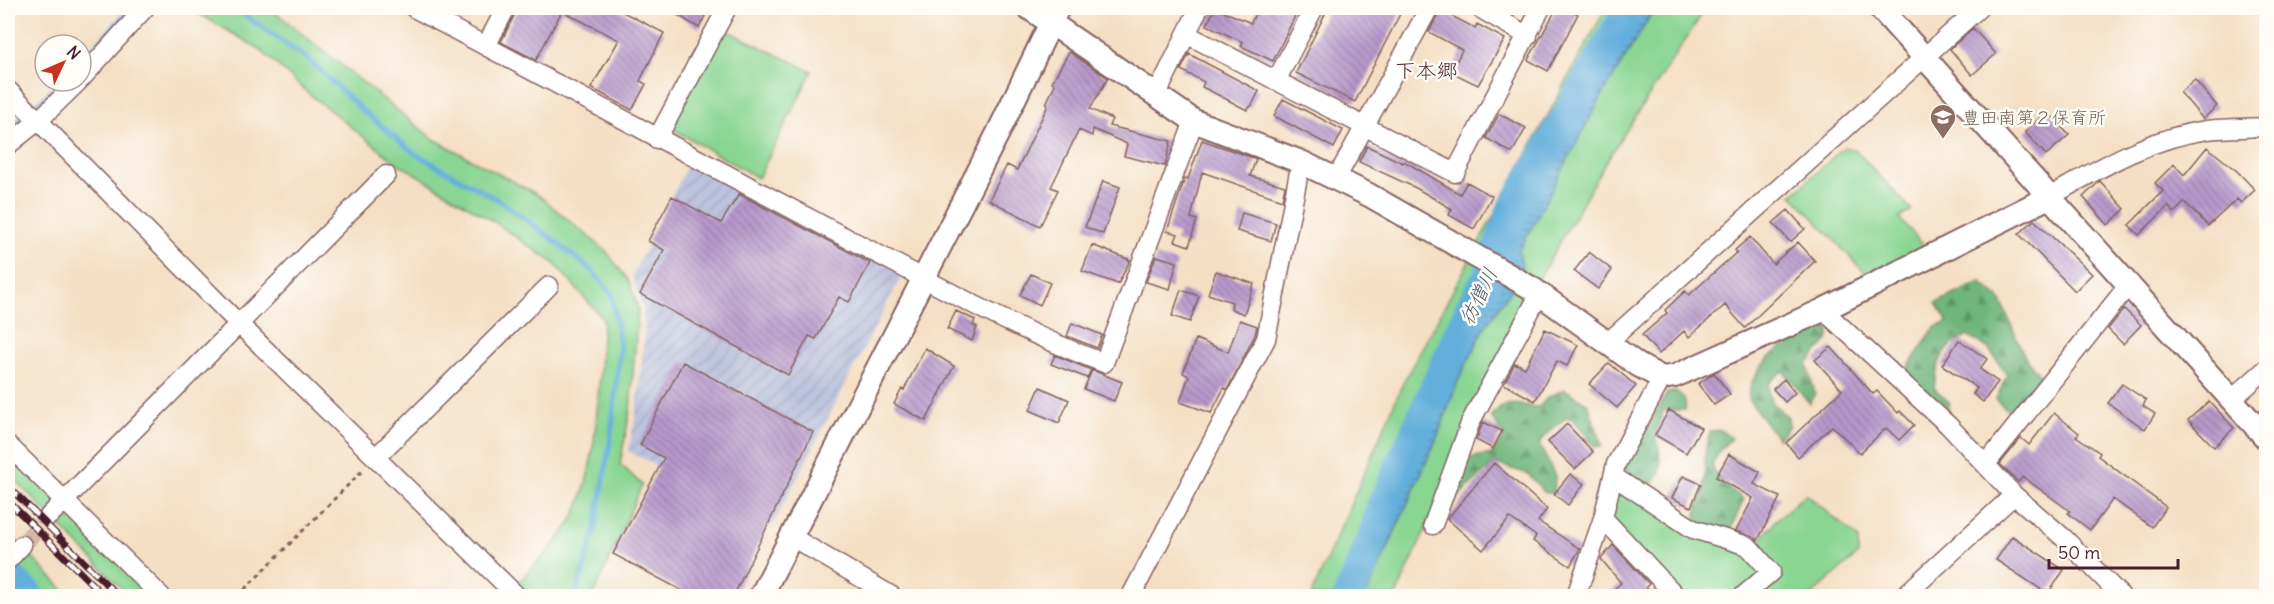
<svg xmlns="http://www.w3.org/2000/svg" width="2274" height="604" font-family="Delius,'Klee One',sans-serif">
	<defs>
		<pattern id="industrial-furrows" width="10" height="10" patternUnits="userSpaceOnUse" patternTransform="scale(1.5)"><rect width="10" height="10" fill="#bdc3de"/><path d="M-1 1l2-2M0 10L10 0M9 11l2-2" fill="none" stroke="#a4a7bf"/></pattern>
		<pattern id="forest-firs" width="22" height="20" patternUnits="userSpaceOnUse" patternTransform="scale(1.5)"><rect width="22" height="20" fill="#6eb67c"/><path d="M5 1l3.5 6h-7zM16 11l3.5 6h-7z" fill="#5c9366"/></pattern>
		<pattern id="water-rules" width="6" height="5" patternUnits="userSpaceOnUse" patternTransform="scale(1.5)"><rect width="6" height="5" fill="#63afdc"/><path d="M0 2.5h6" fill="none" stroke="#548eb3"/></pattern>
		<pattern id="building-back-hatch" width="6" height="6" patternUnits="userSpaceOnUse" patternTransform="scale(1.5)"><rect width="6" height="6" fill="#b798cb"/><path d="M-1 5l2 2M0 0l6 6M5-1l2 2" fill="none" stroke="#977ba5"/></pattern>
	</defs>
	<rect width="100%" height="100%" fill="#fdfcf7"/>
	<filter id="ink" filterUnits="userSpaceOnUse"><feTurbulence type="fractalNoise" baseFrequency=".0167" numOctaves="2"/><feDisplacementMap in="SourceGraphic" scale="12" xChannelSelector="R" yChannelSelector="G"/><feConvolveMatrix kernelMatrix="1 2 1 2 8 2 1 2 1" color-interpolation-filters="sRGB"/></filter>
	<filter id="wash" filterUnits="userSpaceOnUse"><feTurbulence type="fractalNoise" baseFrequency=".008" numOctaves="4" result="noise"/><feDisplacementMap in="SourceGraphic" scale="24" xChannelSelector="R" yChannelSelector="G"/><feGaussianBlur stdDeviation="1.35" result="paint"/><feColorMatrix in="noise" values="0 0 0 0 0 0 0 0 0 0 0 0 0 0 0 0 0 1.4 0 .05"/><feComposite in="paint" operator="in"/></filter>
	<g filter="url(#wash)">
		<rect width="100%" height="100%" fill="#f5dfc4"/>
		<path fill="url(#industrial-furrows)" d="M690,160L903,273L772,526L628,451L636,414L645,333L643,308L632,276Z"/>
		<path fill="#89d592" stroke="#6a7a5e" stroke-width="1.5" d="M189,8H270L432,138L538,195L606,251L629,281L638,309L630,411L620,464L642,485L593,596H519L511,590C529,570 555,547 569,525C599,479 599,375 603,319L555,264L493,221L394,161L308,93L258,48Z
			M1606,8H1706L1607,160L1533,289L1396,596H1311L1403,383Z
			M717,26L812,71L758,178L669,127Z
			M1844,147L1856,151L1912,210L1899,218L1927,249L1866,274L1792,195Z
			M8,444L158,596H129L8,473Z
			M1617,479L1752,551L1776,520L1806,494L1858,538V554L1811,596H1762L1753,588L1743,596H1676L1603,518Z
			M8,533L70,596H8Z"/>
		<path fill="url(#forest-firs)" stroke="#5c6a54" stroke-width="1.5" d="M1981,282L2000,299L2025,357L2044,381L2028,411L2007,410L1996,399L2007,375L1988,348L1968,336C1941,347 1937,362 1934,388L1950,403L1945,414L1902,376L1934,328L1948,322L1936,303Z
			M1829,327V339L1807,364L1815,394L1810,404L1783,371L1769,383C1766,400 1776,407 1788,417L1789,426L1778,439L1748,399C1751,363 1794,332 1829,327Z
			M1564,389L1588,404L1602,446L1595,447L1574,420L1567,417L1550,430L1539,444L1555,476L1554,494L1544,492L1528,474L1494,463L1451,503L1457,472L1469,458L1492,454L1504,436L1491,416C1509,397 1518,406 1539,407L1547,398Z
			M1676,391C1683,396 1687,401 1685,410H1664C1662,417 1654,430 1656,437C1663,465 1666,475 1641,494L1624,468L1667,393Z
			M1721,430L1731,438L1720,450L1712,465C1720,486 1728,487 1744,499L1731,529L1724,532L1697,524C1693,510 1703,500 1704,487C1707,467 1702,449 1711,431Z"/>
		<path fill="url(#water-rules)" stroke="#566784" stroke-width="1.5" d="M1631,8H1655L1602,96L1519,251L1523,273L1485,327L1458,381L1437,438L1366,596H1348L1388,494L1456,341L1493,266L1508,222L1575,98Z"/>
		<g fill="none" stroke-linecap="round" stroke-linejoin="round">
			<path stroke="#63afdc" stroke-width="5" d="M234,8L308,59L362,110L414,153L500,201L538,228L593,271L612,294L620,348L611,436L595,532L575,596
				M81,62L131,8
				M8,130L63,81"/>
			<path stroke="#63afdc" stroke-width="32" d="M8,576L28,596
				M1349,596L1373,539L1383,506L1474,302L1490,274L1512,211L1630,8"/>
		</g>
		<g id="blocks">
			<path fill="url(#building-back-hatch)" d="M518,8H619V10L664,33L640,81L646,84L632,110L591,88L619,40L562,11L536,60L501,42Z
				M666,8H709L699,28Z
				M1215,8L1251,23L1258,8H1288L1297,12L1273,61L1241,46L1243,42L1207,25Z
				M1328,8H1403L1355,102L1296,73Z
				M1557,8H1567L1578,14L1548,71L1528,60Z
				M1440,10L1475,28L1477,24L1505,39L1478,85L1451,72L1462,50L1429,32Z
				M1973,28L1996,54L1972,75L1950,49Z
				M1069,52L1108,78L1090,109L1112,119L1109,126L1171,141L1165,166L1124,156L1127,144L1093,129L1092,136L1079,130L1051,187L1058,190L1040,226L989,200L1007,165L1017,170L1048,105L1046,104L1055,84L1052,82Z
				M1189,54L1259,91L1252,105L1247,110L1224,98L1202,87L1204,82L1181,70Z
				M2195,80L2217,106L2203,119L2180,92Z
				M1283,99L1343,130L1334,148L1274,116Z
				M2047,111L2069,135L2046,155L2025,132Z
				M1499,114L1526,128L1512,153L1486,138Z
				M1202,140L1256,159L1250,176L1285,186L1282,200L1202,172L1191,218L1197,220L1189,246L1175,241L1178,234L1167,231L1185,178L1188,179Z
				M1367,146L1403,163L1404,161L1460,194L1467,182L1492,196L1474,229L1449,215L1452,209L1416,188L1359,162Z
				M2207,147L2238,172L2255,190L2241,203L2237,199L2208,226L2185,202L2174,213L2168,206L2139,235L2129,225L2163,191L2155,183L2174,164L2184,175Z
				M1103,181L1120,187L1103,234L1085,227Z
				M2100,181L2125,209L2108,225L2083,197Z
				M739,194L870,263L849,302L839,297L816,339L809,336L788,375L640,294L664,250L648,241L672,196L721,223Z
				M1788,210L1805,229L1790,242L1773,223Z
				M1242,213L1276,223L1271,241L1237,231Z
				M2034,220L2092,274L2075,291L2019,234Z
				M1750,237L1773,264L1798,242L1815,261L1745,328L1725,305L1689,337L1684,331L1659,354L1642,335L1667,313L1665,310L1685,291L1689,295L1737,252L1735,250Z
				M1092,245L1130,260L1118,284L1082,271Z
				M1589,252L1612,270L1598,289L1574,271Z
				M1156,256L1177,262L1170,289L1146,282Z
				M1216,271L1254,284L1244,314L1231,309L1232,302L1208,294Z
				M1031,274L1050,283L1040,305L1020,295Z
				M1181,290L1199,296L1190,322L1172,316Z
				M2124,309L2141,325L2123,344L2108,329Z
				M956,311L975,320L973,325L977,327L972,341L947,329Z
				M1240,320L1257,326L1255,335L1227,390L1224,388L1211,413L1180,402L1189,376L1183,373L1196,339L1228,352Z
				M1072,323L1102,335L1097,348L1067,336Z
				M1545,329L1578,345L1567,366L1557,361L1535,401L1504,384L1515,363L1525,368Z
				M1959,340L1987,359L1980,369L1998,382L1983,402L1973,394L1977,388L1942,365Z
				M1831,347L1873,394L1877,391L1898,413L1900,411L1914,425L1899,440L1886,428L1860,453L1832,426L1798,457L1786,443L1842,390L1815,360Z
				M925,348L954,366L926,421L894,404L902,389L904,390Z
				M1055,355L1091,370L1087,378L1051,364Z
				M683,362L813,432L733,597H694L613,554L664,458L640,445Z
				M1609,363L1636,386L1617,408L1589,384Z
				M1092,370L1122,382L1114,401L1084,389Z
				M1714,373L1730,394L1714,405L1698,384Z
				M1784,379L1795,393L1785,402L1773,389Z
				M2122,384L2146,400L2143,406L2155,414L2145,429L2108,403Z
				M1040,387L1069,400L1059,423L1030,410Z
				M2209,401L2234,428L2214,447L2188,420Z
				M1669,410L1701,428L1686,453L1655,435Z
				M2054,413L2079,433L2076,436L2100,453L2098,456L2166,507L2152,527L2113,499L2090,530L2068,513L2070,511L2023,477L2018,482L2000,464L2021,438L2029,445Z
				M1483,422L1502,431L1493,449L1476,440Z
				M1567,424L1593,452L1575,469L1548,442Z
				M1729,454L1760,472L1754,484L1780,497L1758,540L1736,531L1753,498L1716,477Z
				M1494,463L1547,509L1538,521L1580,549L1570,566L1533,541L1536,536L1510,518L1483,550L1447,519Z
				M1570,474L1584,484L1568,505L1554,494Z
				M1683,476L1701,484L1691,507L1672,498Z
				M2012,536L2064,570L2048,594L1996,560Z
				M1613,545L1649,584L1646,587L1653,597H1605L1621,583L1601,559Z"/>
		</g>
	</g>
	<g filter="url(#ink)">
		<use href="#blocks" fill-opacity="0" stroke="#866261" stroke-width="1.5"/>
		<g fill="none" stroke-linecap="round" stroke-linejoin="round">
			<path stroke="#d3b9a5" stroke-width="18" stroke-dasharray="18 9" stroke-linecap="butt" d="M22,545L49,516"/>
			<g stroke="#866261" stroke-width="21">
				<path id="minor" d="M414,8C556,84 699,161 843,236C929,280 1014,330 1104,363L1194,121
					M1479,8L1528,36
					M1186,34L1455,173L1541,8
					M486,46L506,8
					M81,79L145,8
					M1276,81L1314,8
					M8,90L240,325L517,596
					M1157,94L1199,8
					M657,139L727,8
					M8,145L38,121L79,81
					M1336,179L1429,8
					M2051,196C2100,168 2149,138 2207,130C2226,128 2247,128 2266,127
					M1823,310L1948,425L2014,495L2065,539L2121,596
					M1607,343L1979,8
					M2231,400L2266,369
					M8,445L161,596
					M376,457L549,286
					M1986,464L2130,283
					M1613,476L1693,529L1748,546L1771,572L1743,596
					M49,516L386,175
					M1603,518L1676,596
					M1433,525L1471,421L1540,293
					M790,536L892,596
					M8,560L22,545
					M1131,596L1266,339L1301,162
					M1576,596L1603,518L1616,464L1662,378
					M1904,596L2014,495"/>
			</g>
			<g stroke="#866261" stroke-width="26">
				<path id="tertiary" d="M1029,8L1194,121L1301,162L1369,195L1533,289L1638,365L1662,378L1675,376L1823,310L2051,196
					M1880,8L2266,438
					M761,596L998,133L1058,8"/>
			</g>
			<path stroke="#866261" stroke-width="3" stroke-dasharray="4.5 4.5" stroke-linecap="butt" d="M238,596L363,470"/>
			<use href="#minor" stroke="#fff" stroke-width="18"/>
			<use href="#tertiary" stroke="#fff" stroke-width="22"/>
			<g stroke="#4a1f2b" stroke-width="7">
				<path id="rail" d="M8,486L118,596
					M8,501L104,596"/>
			</g>
			<use href="#rail" stroke="#fdfcf7" stroke-width="4.5" stroke-dasharray="14" stroke-linecap="butt"/>
		</g>
	</g>
	<defs>
		<g id="school-pin" transform="scale(1.35)"><path d="M0 17L-7.5 6A9.5 9.5 0 1 1 7.5 6Z" fill="#8d6e63" stroke="#fdfcf7"/><path d="M0-5L7-2L0 1L-7-2ZM-4 1L0 2.5L4 1V4Q0 6-4 4Z" fill="#fff"/></g>
	</defs>
	<g fill-rule="evenodd">
		<use href="#school-pin" x="1943" y="117"/>
	</g>
	<g text-anchor="middle" dominant-baseline="central" stroke-width="5" stroke-linejoin="round" paint-order="stroke">
		<g font-size="18" fill="#785e54" stroke="#fdfcf7" text-anchor="start">
			<text x="1962" y="117">豊田南第２保育所</text>
		</g>
		<g font-size="20" font-style="italic" fill="#545972" stroke="#fdfcf7">
			<text transform="translate(1478 296) rotate(-64)">彷僧川</text>
		</g>
		<g font-size="21" fill="#4a1f2b" stroke="#fdfcf7">
			<text x="1426" y="70">下本郷</text>
		</g>
	</g>
	<rect width="2274" height="604" fill="none" stroke="#fdfcf7" stroke-width="30"/>
	<g transform="translate(63 63) rotate(46)"><circle r="28" fill="#fdfcf7" stroke="#b5a4a5" stroke-width="1.5"/>
	<path d="M0-4.5L10 22L0 15L-10 22Z" fill="#c8321e"/>
	<text y="-9" font-size="16" font-weight="bold" text-anchor="middle" fill="#4a1f2b">N</text>
	</g>
	<path d="M2049 559v9h129v-9" fill="none" stroke="#4a1f2b" stroke-width="3"/>
	<text x="2058" y="559" font-size="18" fill="#4a1f2b" stroke="#fdfcf7" stroke-width="4.5" paint-order="stroke">50 m</text>
</svg>
